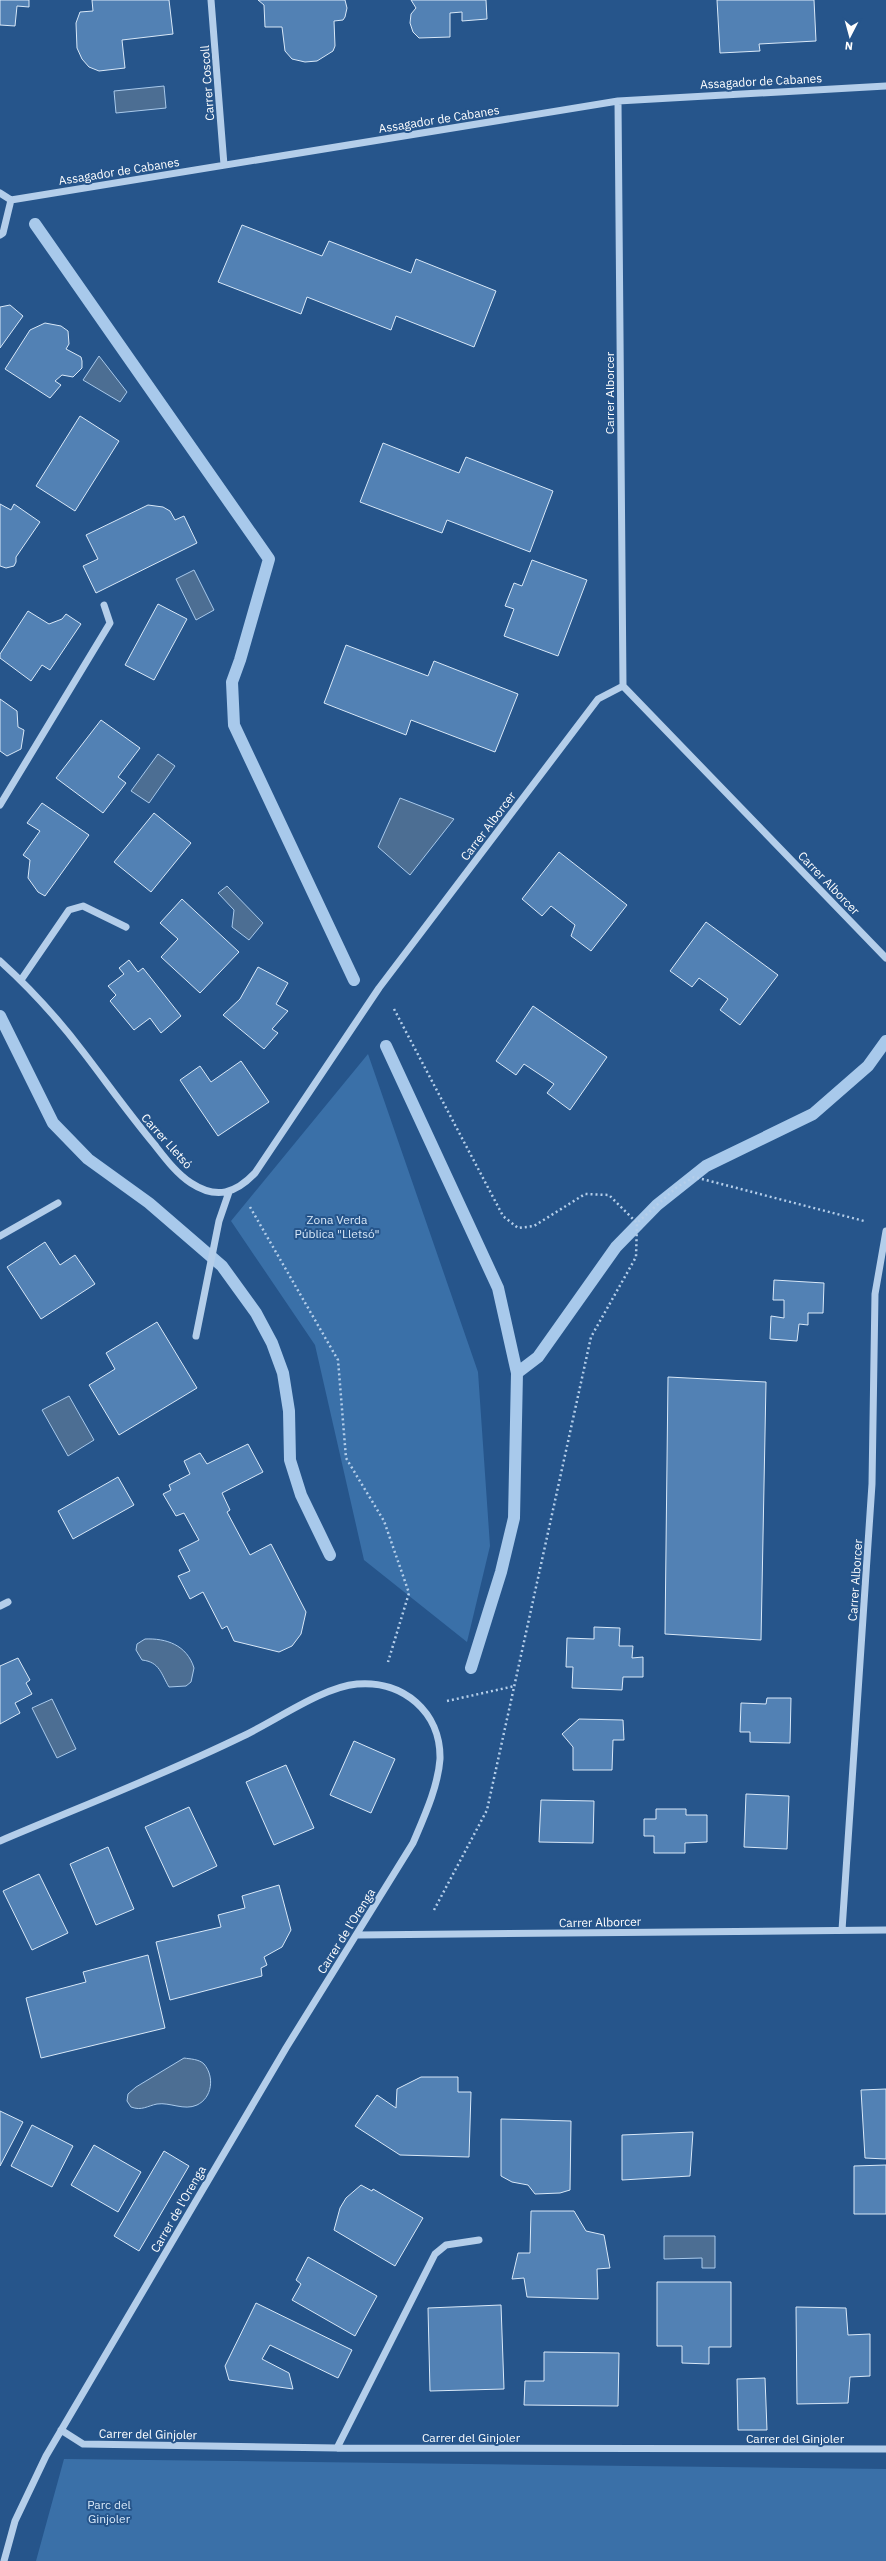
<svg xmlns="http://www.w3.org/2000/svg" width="886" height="2561" font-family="'IBM Plex Sans',sans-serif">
	<rect width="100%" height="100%" fill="#26558b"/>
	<path fill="#3a70a8" d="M368,1054L478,1372L490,1546L467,1642L364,1560L315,1345L231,1221Z
		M64,2459L886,2469V2561H36Z"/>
	<path fill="#4c6e93" stroke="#a8c9eb" d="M164,86L166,108L116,113L114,91Z
		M99,356L127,392L120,402L83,380Z
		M194,570L214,610L196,620L176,579Z
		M158,754L175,766L149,803L131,791Z
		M400,798L454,819L410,875L378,847Z
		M227,886L263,923L249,940L232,927L234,910L218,893Z
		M69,1396L94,1440L68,1456L42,1410Z
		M145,1639C166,1638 187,1645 194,1668L191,1682L186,1686L169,1687C161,1674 160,1662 142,1660L136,1650L137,1644Z
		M52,1699L76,1749L57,1758L32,1708Z
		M184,2058C190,2059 199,2059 204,2064C215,2077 212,2098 197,2105C184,2111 170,2102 157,2104C147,2106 142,2111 131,2107L127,2101L128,2094L136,2087Z
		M664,2236H715V2268H702V2258L664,2259Z"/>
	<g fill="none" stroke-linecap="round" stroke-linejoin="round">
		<path stroke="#a8c9eb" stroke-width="12" d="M35,224L269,559L240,660L232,682L234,725L354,980
			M0,1016L53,1123L88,1159L149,1203L222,1266L256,1313L272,1343L283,1373L289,1411L290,1460L301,1495L330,1555
			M386,1046L498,1288L517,1373
			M471,1668L501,1572L514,1518L517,1373L538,1357L616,1247L657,1205L706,1166L813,1114L868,1066L886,1041"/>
	</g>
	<path fill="#5281b4" stroke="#d8e8f8" d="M0,0H29V7L17,6L15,26L0,25Z
		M92,0H169L173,34L122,40L125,68L99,71L89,67L82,59L77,48L76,23L80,12L93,11Z
		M258,0H345L347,8L345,17L343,20L334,21L335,46L333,51L317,61L305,62L292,59L285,51L282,27H265L264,5Z
		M486,0L487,19L462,21V12L450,13V37L419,38L413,32L410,23L411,14L416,8L411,0Z
		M717,0H814L816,41L759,44L760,51L720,53Z
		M242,225L322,256L329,241L411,273L416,259L496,291L474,347L396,316L391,330L307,297L301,314L218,282Z
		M10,305L23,316L0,348V307Z
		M45,323L61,326L68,331L69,344L66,349L81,357L82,361V368L73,377L62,375L55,381L61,385L50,398L5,369L30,330Z
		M80,416L119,441L75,511L36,486Z
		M383,443L459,473L466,457L553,491L530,552L447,520L442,533L360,502Z
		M0,504L11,510L14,504L40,522L16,557V562L14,566L6,568L0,566Z
		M148,505L163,507L170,511L175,520L184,516L197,543L96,593L83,566L98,559L86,535Z
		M532,560L587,580L558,656L504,636L514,609L505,606L514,583L522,586Z
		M158,604L187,619L154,680L125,665Z
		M28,611L49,624L62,619L66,614L81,624L50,670L42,665L31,681L0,658V654Z
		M346,645L428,676L434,661L518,694L495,752L411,720L406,735L324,703Z
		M0,699L17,711L18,727L24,730L21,749L7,756L0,751Z
		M101,720L140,748L118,777L126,783L103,813L56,778Z
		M42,803L89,835L45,896L38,892L28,878L30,860L23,855L40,831L27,823Z
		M154,813L191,843L151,892L114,862Z
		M559,852L627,905L591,951L571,936L575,925L551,906L542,916L522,899Z
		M182,899L239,952L200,993L161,957L178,939L160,923Z
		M706,922L778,975L740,1025L720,1010L728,999L699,978L692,987L670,971Z
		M129,960L138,972L143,968L181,1016L161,1033L150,1018L134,1030L110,1001L116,995L108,986L124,974L119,968Z
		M258,967L288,983L276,1004L288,1011L272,1029L278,1033L264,1049L223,1015L240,999Z
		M533,1006L607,1057L570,1110L547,1093L554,1084L524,1064L516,1075L496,1061Z
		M241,1061L269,1102L218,1136L180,1080L200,1066L211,1082Z
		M45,1242L60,1265L75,1255L95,1284L41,1319L7,1267Z
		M774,1280L824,1283L823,1313H808V1325L799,1324L797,1341L770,1339L771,1316L784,1318V1300H773Z
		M157,1322L197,1388L119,1435L89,1385L115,1369L106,1353Z
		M668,1377L766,1382L761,1640L665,1634Z
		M248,1444L263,1472L222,1493L230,1510L227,1512L250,1555L271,1544L306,1612L301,1634L292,1646L279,1652L234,1641L227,1626L222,1629L203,1592L190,1599L178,1576L190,1571L179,1550L199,1540L184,1513L176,1516L163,1494L171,1490L169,1485L190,1474L184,1461L200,1453L207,1464Z
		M118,1477L134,1505L73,1539L58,1511Z
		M594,1627L620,1628L619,1646H633L632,1658L643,1657V1677H623L622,1690L572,1688L573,1667H566L567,1638L594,1639Z
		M18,1658L30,1680L26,1683L32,1694L15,1703L20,1713L0,1724V1666Z
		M767,1698H791L790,1743L750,1742V1732H740L741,1703L766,1704Z
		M579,1719L623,1720L624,1740H613L612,1770H573V1747L562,1734Z
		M354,1741L395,1759L371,1813L330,1795Z
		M286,1765L314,1828L274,1845L246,1782Z
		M746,1794L789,1796L787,1849L744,1847Z
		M541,1800L594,1801L593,1843L539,1842Z
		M189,1807L217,1866L173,1887L145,1827Z
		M656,1809H686V1815H707V1842L685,1843V1853H654V1836H644V1819H656Z
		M108,1847L134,1909L96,1925L70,1864Z
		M39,1874L68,1933L32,1950L3,1891Z
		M279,1885L291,1930L282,1947L264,1957L267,1965L261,1968L262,1976L170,2000L156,1942L221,1927L218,1915L245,1908L242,1896Z
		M148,1955L165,2028L41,2058L26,1998L86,1982L83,1972Z
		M421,2077H458V2092H471L469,2157L400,2155L355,2126L377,2095L396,2108L397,2089Z
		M886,2089V2159L865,2158L861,2090Z
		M0,2111L23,2122L0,2166Z
		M501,2119L571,2121L570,2190L560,2193L535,2194L528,2185L512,2182L501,2176Z
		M32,2125L73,2146L52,2187L11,2166Z
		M693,2132L690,2176L622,2180V2135Z
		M94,2145L141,2172L118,2212L71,2185Z
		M164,2151L189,2166L139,2251L114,2236Z
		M886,2165V2214H854V2166Z
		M361,2185L372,2191L373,2189L423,2218L395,2266L334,2230L340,2208L346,2198Z
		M531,2211H574L586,2231L604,2235L610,2268L597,2269L598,2299L527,2297L524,2278L512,2279L518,2253H530Z
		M308,2257L377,2296L355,2336L292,2300L301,2284L296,2280Z
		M657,2282H731V2347H709V2364L682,2363V2346H657Z
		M256,2303L352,2350L338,2378L270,2345L262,2359L289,2373L293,2389L229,2380L225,2366Z
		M501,2305L504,2389L430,2391L428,2308Z
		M796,2307L846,2308L848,2335L870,2334V2376L850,2377L848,2403L797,2404Z
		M544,2352L619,2353L618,2406L524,2405L525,2381H544Z
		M765,2378L767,2430H738L737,2379Z"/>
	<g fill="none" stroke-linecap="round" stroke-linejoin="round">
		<path stroke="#b4ceea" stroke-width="2.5" stroke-dasharray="2 3" stroke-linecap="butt" d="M394,1009L503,1216L518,1228L534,1226L585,1194L609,1195L637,1223
			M250,1207L338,1360L346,1458L384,1521L409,1593L388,1662
			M447,1701L515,1686
			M434,1910L487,1810L591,1337L636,1257L637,1223L677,1187L694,1177L864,1221"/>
		<path stroke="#b4ceea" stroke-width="7" d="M211,0L224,165
			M618,101L623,686
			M0,193L11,200L618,101L886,86
			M0,235L3,233L11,200
			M0,805L110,623L104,605
			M0,961C30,988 59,1020 84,1053C107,1083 129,1114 154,1144C165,1158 176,1173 191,1183C217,1200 236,1193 255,1173L379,988L598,699L623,686L886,958
			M21,980L69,910L83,906L126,927
			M0,1236L58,1203
			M196,1336L219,1221L229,1192
			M0,1606L8,1602
			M0,1841C80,1807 163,1775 241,1737C274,1722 322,1687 357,1684C403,1680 441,1712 440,1759C438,1787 424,1817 413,1843L286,2048L46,2456L15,2521L4,2561
			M842,1930L872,1484L875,1294L886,1231
			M358,1935L886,1930
			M61,2430L83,2444L337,2448L886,2449
			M337,2448L435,2254L446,2245L479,2240"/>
	</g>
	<g text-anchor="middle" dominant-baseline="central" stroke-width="4" stroke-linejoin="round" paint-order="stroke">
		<g font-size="12" fill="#fff" stroke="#26558b">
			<text transform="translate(761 81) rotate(-3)">Assagador de Cabanes</text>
			<text transform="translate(207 83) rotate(-94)">Carrer Coscoll</text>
			<text transform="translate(439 119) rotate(-9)">Assagador de Cabanes</text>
			<text transform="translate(119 171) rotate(-9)">Assagador de Cabanes</text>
			<text transform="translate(609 393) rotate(-90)">Carrer Alborcer</text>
			<text transform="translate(488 826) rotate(-53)">Carrer Alborcer</text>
			<text transform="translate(829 883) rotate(46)">Carrer Alborcer</text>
			<text transform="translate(167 1141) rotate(48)">Carrer Lletsó</text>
			<text transform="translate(855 1580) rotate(-86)">Carrer Alborcer</text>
			<text transform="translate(600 1922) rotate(-1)">Carrer Alborcer</text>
			<text transform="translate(346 1931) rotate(-58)">Carrer de l'Orenga</text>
			<text transform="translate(178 2209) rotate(-60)">Carrer de l'Orenga</text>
			<text transform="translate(148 2434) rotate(1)">Carrer del Ginjoler</text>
			<text x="471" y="2437">Carrer del Ginjoler</text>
			<text x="795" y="2438">Carrer del Ginjoler</text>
		</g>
		<g font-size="12" fill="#d8e8f8" stroke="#26558b">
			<text x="337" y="1219">Zona Verda<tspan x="337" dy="14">Pública "Lletsó"</tspan></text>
			<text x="109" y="2504">Parc del<tspan x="109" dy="14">Ginjoler</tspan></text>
		</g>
	</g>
	<g transform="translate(850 36) rotate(186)" stroke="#26558b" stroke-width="3" paint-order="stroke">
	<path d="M0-3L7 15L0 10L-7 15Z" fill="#ffffff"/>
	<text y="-6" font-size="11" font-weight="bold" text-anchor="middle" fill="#ffffff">N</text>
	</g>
</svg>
